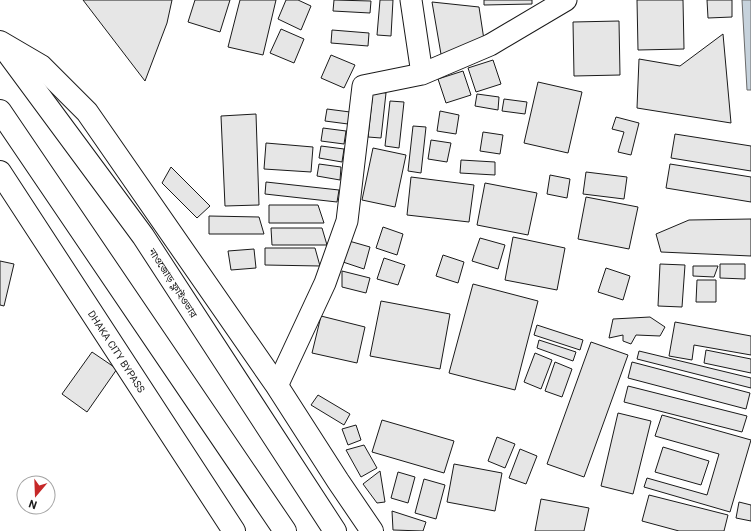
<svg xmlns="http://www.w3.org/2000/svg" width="751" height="531" font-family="Roboto,'Noto Sans Bengali',sans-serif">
	<rect width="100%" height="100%" fill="#fff"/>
	<path fill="#c6d2dc" stroke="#6a6a6a" d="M742,0H751V90H747Z"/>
	<path fill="#e6e6e6" stroke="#1a1a1a" d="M83,0H172L167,23L145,81Z
		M195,0H230L220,32L188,22Z
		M240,0H276L263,55L228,47Z
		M286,0H298L311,6L301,30L278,19Z
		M334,0L371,1L370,13L333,11Z
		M380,0H393L391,36L377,35Z
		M484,0H532V4L484,5Z
		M637,0H683L684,49L638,50Z
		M707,0H732V17L708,18Z
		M432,2L479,7L486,53L442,60Z
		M619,21L620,75L574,76L573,22Z
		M281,29L304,39L294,63L270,53Z
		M332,30L369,33L368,46L331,43Z
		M723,34L731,123L637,108L639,59L680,66Z
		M331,55L355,65L344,88L321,78Z
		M493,60L501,84L476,92L468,68Z
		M463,71L471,95L446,103L438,79Z
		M538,82L582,92L568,153L524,143Z
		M373,91L386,93L381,138L368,137Z
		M477,94L499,97L498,110L475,106Z
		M504,99L527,102L525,114L502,111Z
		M390,101L404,102L399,148L385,146Z
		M327,109L350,112L348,124L325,121Z
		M440,111L459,115L456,134L437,131Z
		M256,114L259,205L225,206L221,116Z
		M616,117L639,123L631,155L618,152L624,132L612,129Z
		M413,126L426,127L421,173L408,171Z
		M323,128L346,131L344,144L321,141Z
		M483,132L503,135L500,154L480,151Z
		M675,134L751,146V171L671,158Z
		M431,140L451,143L447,162L428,159Z
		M266,143L313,147L311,172L264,169Z
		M321,146L344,149L342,162L319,158Z
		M373,148L406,155L395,207L362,200Z
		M461,160L495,162V175L460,173Z
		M319,164L341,167L340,180L317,176Z
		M670,164L751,177V202L666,188Z
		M171,167L210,206L197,218L162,183Z
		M586,172L627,177L624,199L583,194Z
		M550,175L570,179L567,198L547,194Z
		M411,177L474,185L469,222L407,215Z
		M266,182L339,190L337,202L265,194Z
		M485,183L537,193L528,235L477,225Z
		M586,197L638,207L629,249L578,239Z
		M269,205H318L324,223H269Z
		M209,216L259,217L264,234H209Z
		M751,219V256L661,252L656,234L689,220Z
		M383,227L403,234L397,255L376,248Z
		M271,228H322L327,245H272Z
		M513,237L565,248L557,290L505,280Z
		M480,238L505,245L498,269L472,261Z
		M349,241L370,247L364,269L343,262Z
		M265,248H315L320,266L265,265Z
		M254,249L256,268L231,270L228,251Z
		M443,255L464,262L458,283L436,276Z
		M384,258L405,265L398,285L377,279Z
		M0,261L14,264L4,306L0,305Z
		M660,264L685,265L682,307L658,306Z
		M720,264H745V279L720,278Z
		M693,266H718L714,277L693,276Z
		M606,268L630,276L623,300L598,292Z
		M342,271L370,278L366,293L342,287Z
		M697,280H716V302H696Z
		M473,284L538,301L515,390L449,373Z
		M381,301L450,314L440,369L370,356Z
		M321,316L365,327L357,363L312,353Z
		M650,317L665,327L660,336L636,335L631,344L623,341V335L609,338L613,319Z
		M675,322L751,336V355L694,345L692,360L669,356Z
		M537,325L583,340L580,350L534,335Z
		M539,340L576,352L573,361L537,348Z
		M591,342L628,355L584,477L547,464Z
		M706,350L751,359V373L704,363Z
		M639,351L751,378V388L637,359Z
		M92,352L117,369L87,412L62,394Z
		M535,353L552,360L541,389L524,382Z
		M555,362L572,369L562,397L545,391Z
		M632,362L750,393L746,409L628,378Z
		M628,386L747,416L742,432L624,402Z
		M318,395L350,414L344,425L311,405Z
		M618,413L651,421L633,494L601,486Z
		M662,415L751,440L730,512L644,487L647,478L707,495L719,454L655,436Z
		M382,420L454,441L444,473L372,452Z
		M356,425L361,440L348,445L342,429Z
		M497,437L515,444L505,468L488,461Z
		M364,445L377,468L361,477L346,450Z
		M663,447L709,461L701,485L655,472Z
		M520,449L537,456L526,484L509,478Z
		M454,464L502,473L495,511L447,502Z
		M380,471L385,502L377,503L363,484Z
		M398,472L415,477L408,503L391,498Z
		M424,479L445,485L436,519L415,513Z
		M649,495L728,515L724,531H679L642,521Z
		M541,499L589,508L584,531H535Z
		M739,502L751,505V521L736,518Z
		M392,511L426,522L423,531L393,530Z"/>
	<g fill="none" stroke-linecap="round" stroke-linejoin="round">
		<g stroke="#1a1a1a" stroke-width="23">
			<path id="street" d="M422,74L490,45L566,0
				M277,386L325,283L347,221L363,86L422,74L411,0"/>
		</g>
		<g stroke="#1a1a1a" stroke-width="24">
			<g id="highway">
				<path d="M0,42L41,66L87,112L277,386L338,481L372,531"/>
				<path d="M4,48L143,236L335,531"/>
				<path d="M0,111L285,531"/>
				<path id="s1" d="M0,172L234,531"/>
			</g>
		</g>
		<use href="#street" stroke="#fff" stroke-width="21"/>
		<use href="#highway" stroke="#fff" stroke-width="22"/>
	</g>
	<g text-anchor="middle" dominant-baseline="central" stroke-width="3" stroke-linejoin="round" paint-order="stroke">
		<g font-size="10" fill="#1a1a1a" stroke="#fff">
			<text transform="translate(173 283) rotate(57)">নাওজোড় ফ্লাইওভার</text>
			<text stroke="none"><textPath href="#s1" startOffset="214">DHAKA CITY BYPASS</textPath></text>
		</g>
	</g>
	<g transform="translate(36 495) rotate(199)"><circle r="19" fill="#ffffff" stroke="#a3a3a3"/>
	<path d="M0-3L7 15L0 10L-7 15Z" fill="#c62828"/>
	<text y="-6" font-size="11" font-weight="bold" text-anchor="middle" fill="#1a1a1a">N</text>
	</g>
</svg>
